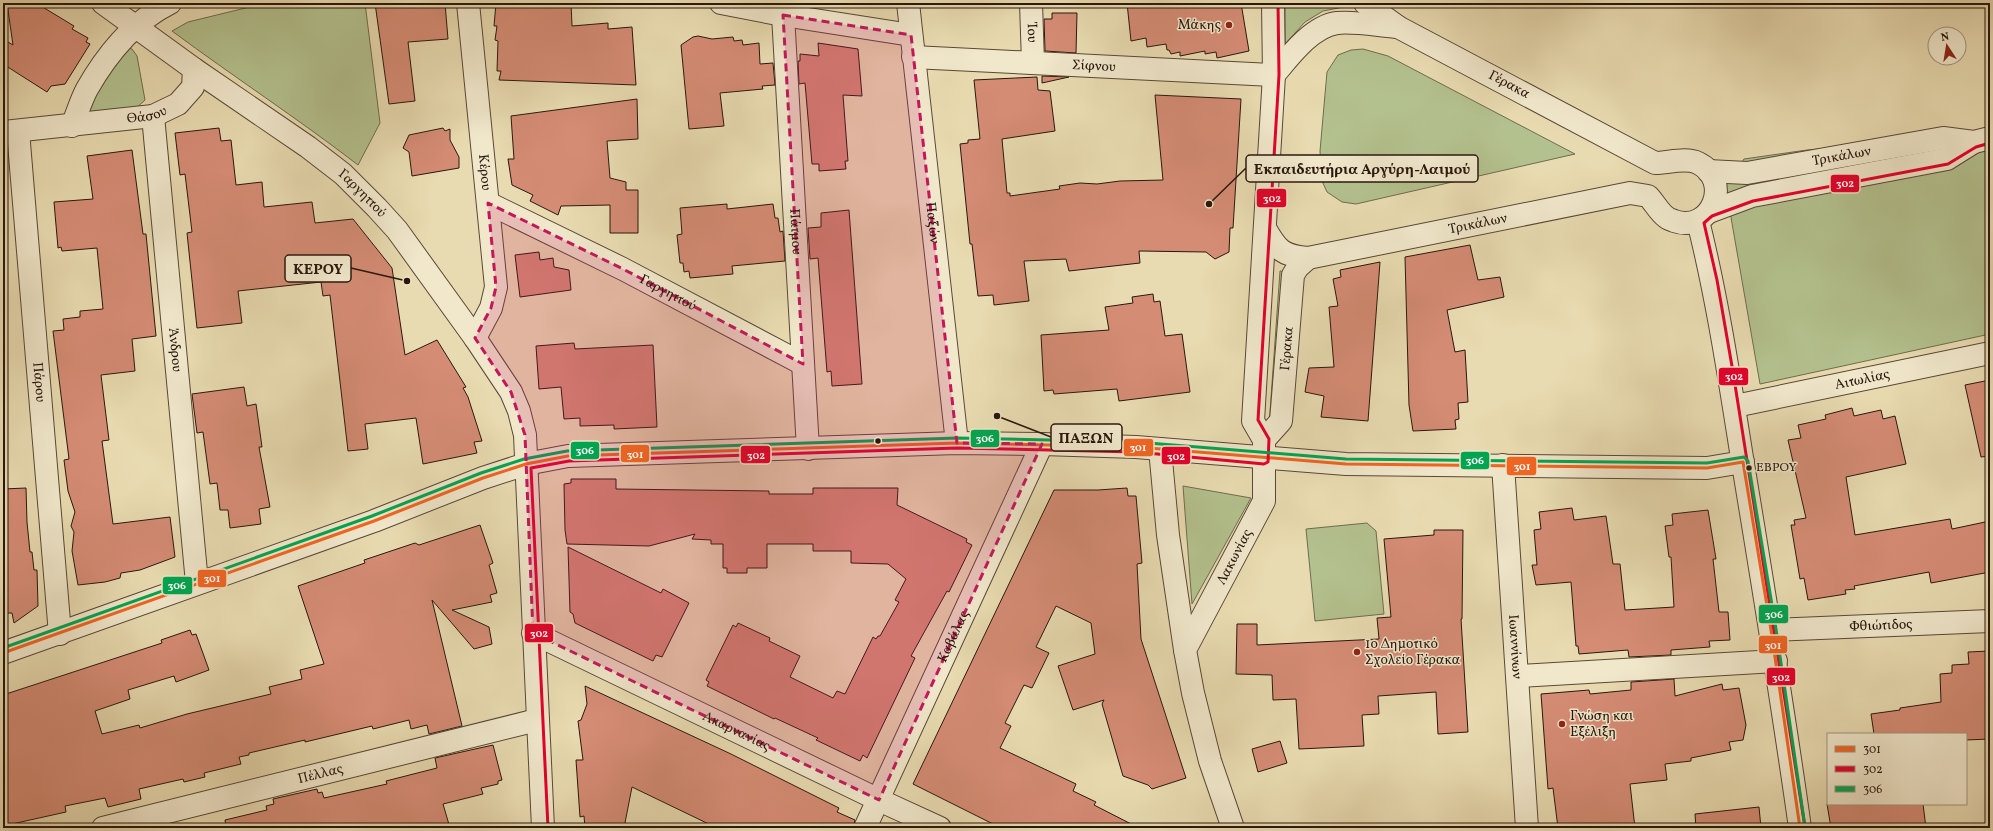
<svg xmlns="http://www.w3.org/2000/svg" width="1993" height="831" font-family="Vollkorn,serif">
	<rect width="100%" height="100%" fill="#e9dbb1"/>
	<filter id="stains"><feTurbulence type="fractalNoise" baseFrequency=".005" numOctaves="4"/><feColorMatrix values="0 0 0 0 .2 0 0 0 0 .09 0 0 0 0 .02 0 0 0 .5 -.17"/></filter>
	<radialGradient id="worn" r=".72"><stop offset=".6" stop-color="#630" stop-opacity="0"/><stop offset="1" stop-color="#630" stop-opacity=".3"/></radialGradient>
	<path fill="#b3c18e" stroke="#6e6c4e" d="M266,3H365L380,123L358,165C297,118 234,77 172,31L188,22Z
		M1285,3H1344L1349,6L1323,11L1305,22L1285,44Z
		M126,47L132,49L137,56L145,100L134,110L93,113L88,111V105Z
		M1363,49L1388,56L1575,154L1356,204L1342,202L1327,192L1322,181L1320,151L1327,72L1338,55L1351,50Z
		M1990,134V334L1760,384L1725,183L1744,159L1807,150Z
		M1280,271L1287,272L1275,426H1269Z
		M1183,486L1251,498L1192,604Z
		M1367,523L1376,531L1384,614L1315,621L1306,529Z"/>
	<path fill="#d58c75" stroke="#28170d" d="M7,3H36L74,26L72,29L88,38L86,42L90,44L65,84L51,86L47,92L3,64V39L13,45Z
		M375,3H445L448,39L408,42L415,101L389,104Z
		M496,3H571L572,26L608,23V29L632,27L636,85L499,80L501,71H497L498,41L495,40L497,26H494Z
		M1127,3H1241L1249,51L1217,58L1216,52L1205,54V51L1180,56V52L1171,54L1169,50H1167L1166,44L1147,47L1146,38L1131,41Z
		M1052,13H1077L1076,53L1045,51L1044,19H1052Z
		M698,36L712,39L733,37L734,41L742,40L743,45L759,43L760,64L773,63L775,85L762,86L763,89L720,93L724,126L689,129L681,45L693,37Z
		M818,43L858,49L862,96L843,95L848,161H845L846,169L819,171V164H812L805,83L799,84L798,61H800V54L819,56Z
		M1042,76L1069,77L1042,83Z
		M1037,77L1038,90L1050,91L1055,131L1002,139L1007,193H1010V196L1060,189L1059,186L1080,183L1097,184L1120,181L1163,180L1155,95L1241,99L1233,228H1230L1229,252L1215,259L1206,252L1139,251L1140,263L1069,271L1066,259L1024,261L1029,301L994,305L993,295L978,296L972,244H970L960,144L968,143V140L980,139L974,80Z
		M637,99L638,139L607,141L610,178L626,182V190H638V233H610V205L561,206L558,215L530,201L533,195L512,185L508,159H514L511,116Z
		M219,128L221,141L231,140L236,185L262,182L264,207L312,202L315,223L353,219L392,268L405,355L437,340L466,387L463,388L468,397L482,441L474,442L477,453L423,464L416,418L365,424L368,449L348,451L330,295L323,296L321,282L238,291L242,323L197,328L187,233L192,232L185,174L180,175L175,133Z
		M443,128L445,131L450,129V140L459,157V168L412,176L409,152L403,148L409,135Z
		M132,150L143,234H146L156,336L132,339L135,371L101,375L109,440L102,441L113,524L170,517L175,557L140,570L121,573L120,578L105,582L78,585L72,551L74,532L71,526L75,512L68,491L64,460L69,459L53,331L64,330L63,319L80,317V311L103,309L97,248L62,251L61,247L58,248L54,202L93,199L87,156Z
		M727,204V209L773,204L775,218H778L780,232L783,231L785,261L732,266L733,274L690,278L689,271L684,272L683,263H680L677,235L682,234L680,208Z
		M849,210L862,384L832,386L831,371L827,372L818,258L810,259L808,228L821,227V213Z
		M1470,245L1478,280L1500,277L1504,297L1447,310L1455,352L1465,350L1468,402L1458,403L1459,419L1455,420L1456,429L1413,431L1409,405L1405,257Z
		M539,252L540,260L553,258L554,267L569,270L571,290L520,297L515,255Z
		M1380,262L1368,421L1321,417L1324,396L1305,392L1309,368L1334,367L1329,307L1338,306L1333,279L1341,277L1340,270Z
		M1153,294L1154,302L1160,301L1165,336L1182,334L1190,392L1119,401L1117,389L1054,394L1053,390L1044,391L1041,335L1109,330L1105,307L1133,303L1132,297Z
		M574,343L575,349L653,345L657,427L614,429V425L580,426V418L564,419L561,387L539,389L536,346Z
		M1990,380V456L1981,457L1965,385Z
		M244,387L247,406L256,404L262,447H259L270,507L259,509L261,524L230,528L228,510H220L217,483L210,484L203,432L197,433L192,394Z
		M1852,408L1854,416L1881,410L1883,419L1895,416L1906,464L1846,477L1855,535L1950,519L1952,529L1990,521V572L1931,583L1929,572L1854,586L1855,589L1845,590L1846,594L1808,600L1804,578L1800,579L1791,525H1795L1794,520L1806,518L1788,440L1801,438L1798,425L1826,419L1825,415Z
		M571,479H616V489L769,491V494H813V488H898L897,505L967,539L966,542L972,545L949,592L947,591L911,656L915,658L867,758L863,755L860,761L816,740L818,738L775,718L774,719L707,686L709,682L706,680L733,625L736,627L738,623L770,638L769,641L800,656L790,677L833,698L837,691L845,694L873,637L876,639L878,636H880L899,602L895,600L906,579L888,564L851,563V551H813V544H767V568H747V573H727V568H723V544H711V540L692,539L695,534L649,546L567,544L565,530L564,484L571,483Z
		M26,488L27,522L30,552H32L34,570H37L38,606L14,623L12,613H3V489Z
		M1127,488L1128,496H1136L1142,563L1137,564L1141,639L1186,778L1152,789L1148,785L1123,776L1102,704L1104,700L1073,710L1058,666L1095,654L1091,623L1056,606L1036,647L1049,653L1032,688L1024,685L1005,723L1011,726L1000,748L1076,784L1073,791L1096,802L1094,805L1139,828H1001L913,784L1054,490H1098Z
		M1572,508L1574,520L1606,516L1613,564H1620L1625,610L1674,607L1671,557H1669L1665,526L1673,525L1672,514L1708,510L1716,559H1713L1719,612H1728L1730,640L1709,641L1710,647L1671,650V655L1629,657L1628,650L1579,654L1578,646H1576L1571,582L1536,585L1532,565H1537L1534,530L1541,529L1539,512Z
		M480,525L493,563L489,565L497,593L490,595L492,602L452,610L489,627L492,644L474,649L432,600L462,726L429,734L427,725L411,729L409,720L373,729L372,726L305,742V740L249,753V755L239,757L241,764L204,773L205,777L184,782L183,779L139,789L141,799L108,807L105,798L65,806L66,812L3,826V695L162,643L161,640L190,630L192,635L196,634L209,670L176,682L174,676L128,690L130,699L95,711L102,734L139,725L140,728L187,714L271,694L269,687L302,679L300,670L324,664L298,586L365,563L364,560L415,543L419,545Z
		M1434,530H1463L1462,619H1461L1468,732L1438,734L1436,692L1378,696L1379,714L1362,715L1364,746L1299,749L1296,699L1273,700L1272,675L1236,674L1237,624H1257V645L1379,639L1377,618L1391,617L1384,539L1434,535Z
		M568,547L661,593L663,589L689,603L662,657L656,655L653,661L575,623L573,614L570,612Z
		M1990,651V739L1966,740V734H1874L1871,714L1900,710V708L1941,702L1940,674L1952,673V665L1969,664L1968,652Z
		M1674,679L1675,696L1722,684L1723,690L1739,688L1746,725L1743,740L1729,742L1731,750L1691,758V761L1665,764L1667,780L1630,784L1635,828H1558L1553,788L1548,789L1541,694L1589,690L1590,694L1631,690V682Z
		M585,686L731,754L839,808L837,812L855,820L853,828H717L632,787L624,828H585L584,816L580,817L576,760H583L578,721L581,720L587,704Z
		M1280,741L1287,763L1258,772L1252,749Z
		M493,745L502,780L498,781V784L481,788L483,794L443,804L450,828H226L225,820L267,810L266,806L274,804L273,799L317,789L318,793L322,792L324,798L387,784L386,781L437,768L435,758Z
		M1827,804H1923L1926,828H1831Z
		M1759,807L1761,828H1696L1695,814Z"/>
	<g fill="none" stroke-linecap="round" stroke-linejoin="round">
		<g stroke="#584836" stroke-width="24">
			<g id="minor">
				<path id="s1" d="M103,3L194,69L308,147L343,174L377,208L397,230L475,338L511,392L519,411L525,435L543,828"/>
				<path id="s2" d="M468,3L496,287L491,308L475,338"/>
				<path d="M721,3L783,15L911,35"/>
				<path id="s3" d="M908,3L957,443"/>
				<path id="s4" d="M1031,3L1033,63"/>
				<path id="s5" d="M783,15L808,449"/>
				<path id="s6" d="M913,57L1274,75C1289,57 1312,26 1337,23C1354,21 1381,26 1398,27"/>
				<path id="s7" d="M153,116L197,583"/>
				<path d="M72,126C77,114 81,100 87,89C107,54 134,21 170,3"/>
				<path id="s8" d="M18,131L60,634"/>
				<path id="s9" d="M4,132L153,116L178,104L193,87L194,69"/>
				<path id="s10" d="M1708,171L1747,173L1943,138L1974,142L1990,138"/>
				<path id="s11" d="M488,203L623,269L803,364"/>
				<path d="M1709,212L1752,196L1947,159L1974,142"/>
				<path d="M1698,221C1718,301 1730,383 1743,464C1763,585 1783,706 1800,828"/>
				<path id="s12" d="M1265,228C1277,250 1283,256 1308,258L1630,193L1648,196C1654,202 1659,212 1666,217C1668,219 1672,220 1674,221C1712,234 1733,180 1698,163C1686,157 1668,163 1655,163L1398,27L1365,3"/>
				<path id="s13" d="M1735,406L1990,353"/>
				<path id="s14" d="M1264,440L1281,421L1293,275L1298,267L1308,258"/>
				<path d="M1160,449L1168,535L1185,650"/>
				<path id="s15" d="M1503,465L1527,828"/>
				<path id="s16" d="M1771,630L1990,621"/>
				<path id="s17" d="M533,633L879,800L940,828"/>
				<path d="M3,653L374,521L483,478L526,464L568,456L957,443L1042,444L1136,447L1346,464L1707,468L1743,462"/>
				<path d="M1518,676L1776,661"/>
				<path id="s18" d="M103,828L537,720"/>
				<path id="s19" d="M865,828L1042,444"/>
				<path id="s20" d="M1233,828L1210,761L1193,693L1185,650L1264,501V440L1253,421L1274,75L1273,3"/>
			</g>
		</g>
		<use href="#minor" stroke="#f1e8cc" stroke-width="22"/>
		<g stroke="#f1e8cc" stroke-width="6">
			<path id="bus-1" d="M1743,462L1771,630L1800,828
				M3,653L374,521L483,478L526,464L568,456L957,443L1136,447L1346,464L1707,468L1743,462"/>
		</g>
		<g stroke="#f1e8cc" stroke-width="6">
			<path id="bus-2" d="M1805,827L1733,372L1717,280L1704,223L1712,216L1753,201L1948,164L1976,147L1990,143
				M548,828L531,468L569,461L957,448L1136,452L1264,464L1268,462L1269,439L1258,420L1279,75L1278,3"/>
		</g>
		<g stroke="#f1e8cc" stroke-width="6">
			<path id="bus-3" d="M3,648L372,516L481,473L524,459L567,451L957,438L1136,442L1346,459L1707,463L1744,457L1748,461L1776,629L1805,827"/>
		</g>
		<use href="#bus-1" stroke="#f26522" stroke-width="3"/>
		<use href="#bus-2" stroke="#e4002b" stroke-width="3"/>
		<use href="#bus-3" stroke="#00a651" stroke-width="3"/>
	</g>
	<path fill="#c2185b" fill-opacity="0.2" stroke="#c2185b" stroke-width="3" stroke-dasharray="8 5" stroke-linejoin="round" d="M783,15L911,35L957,443L1042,444L879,800L533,633L525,435L511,392L475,338L491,308L496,287L488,203L623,269L803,364Z"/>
	<g fill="#8f2418" stroke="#f1e8cc" stroke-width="1.5">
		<circle cx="1229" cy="25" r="4"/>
		<circle cx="1357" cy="652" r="4"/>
		<circle cx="1562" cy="724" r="4"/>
	</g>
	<g fill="#28170d" stroke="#f1e8cc" stroke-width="1.5">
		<circle cx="878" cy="441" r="3.5"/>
		<circle cx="1749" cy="468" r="3.5"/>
	</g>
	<g text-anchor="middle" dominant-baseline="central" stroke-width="3" stroke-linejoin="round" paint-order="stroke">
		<g font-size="13" fill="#28170d" stroke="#f1e8cc" text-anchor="start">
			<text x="1756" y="468">ΕΒΡΟΥ</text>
		</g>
		<g font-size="14" fill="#28170d" stroke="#f1e8cc" text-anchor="start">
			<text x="1221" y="25" text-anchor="end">Μάκης</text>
			<text x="1365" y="644">1ο Δημοτικό<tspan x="1365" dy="16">Σχολείο Γέρακα</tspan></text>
			<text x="1570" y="716">Γνώση και<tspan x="1570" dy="16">Εξέλιξη</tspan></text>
		</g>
		<g font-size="14" fill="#28170d" stroke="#f1e8cc">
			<text stroke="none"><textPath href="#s4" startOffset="30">Ίου</textPath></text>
			<text stroke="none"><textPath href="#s6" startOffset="181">Σίφνου</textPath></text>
			<text transform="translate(1509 85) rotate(28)">Γέρακα</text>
			<text stroke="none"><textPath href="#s9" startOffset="144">Θάσου</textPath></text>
			<text stroke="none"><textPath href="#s10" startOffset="135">Τρικάλων</textPath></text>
			<text stroke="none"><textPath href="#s2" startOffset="170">Κέρου</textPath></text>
			<text stroke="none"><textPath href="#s1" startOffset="322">Γαργηττού</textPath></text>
			<text stroke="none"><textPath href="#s3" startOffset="221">Παξών</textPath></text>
			<text stroke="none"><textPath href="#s12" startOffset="229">Τρικάλων</textPath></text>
			<text stroke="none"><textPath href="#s5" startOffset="217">Πάτμου</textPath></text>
			<text stroke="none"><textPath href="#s11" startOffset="201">Γαργηττού</textPath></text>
			<text stroke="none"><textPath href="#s14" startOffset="98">Γέρακα</textPath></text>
			<text stroke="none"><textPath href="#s7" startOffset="235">Άνδρου</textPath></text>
			<text stroke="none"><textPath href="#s13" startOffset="130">Αιτωλίας</textPath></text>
			<text stroke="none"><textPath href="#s8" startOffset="252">Πάρου</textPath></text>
			<text stroke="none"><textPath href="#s20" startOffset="290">Λακωνίας</textPath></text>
			<text stroke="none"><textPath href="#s16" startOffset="110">Φθιώτιδος</textPath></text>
			<text stroke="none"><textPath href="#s19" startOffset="211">Καβάλας</textPath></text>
			<text stroke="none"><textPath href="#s15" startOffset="182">Ιωαννίνων</textPath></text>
			<text stroke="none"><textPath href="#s17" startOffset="226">Ακαρνανίας</textPath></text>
			<text stroke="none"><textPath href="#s18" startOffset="224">Πέλλας</textPath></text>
		</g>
	</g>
	<path fill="none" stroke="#28170d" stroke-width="1.5" d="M1209 204L1246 168M407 281L351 268M997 416L1051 437"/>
	<g fill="#28170d" stroke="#f1e8cc" stroke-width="1.5">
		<circle cx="1209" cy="204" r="4"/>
		<circle cx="407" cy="281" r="4"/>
		<circle cx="997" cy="416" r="4"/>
	</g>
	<g fill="#f1e8cc" stroke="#28170d" stroke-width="1.5">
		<rect x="1246" y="155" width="232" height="27" rx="4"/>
		<rect x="285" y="255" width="66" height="27" rx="4"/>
		<rect x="1051" y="424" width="71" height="27" rx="4"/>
	</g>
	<g font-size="15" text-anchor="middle" font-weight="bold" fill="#28170d">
		<text x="1362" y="174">Εκπαιδευτήρια Αργύρη-Λαιμού</text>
		<text x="318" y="274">ΚΕΡΟΥ</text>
		<text x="1086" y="443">ΠΑΞΩΝ</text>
	</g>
	<g stroke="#f1e8cc" stroke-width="1.5">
		<rect x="1830" y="174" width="30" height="19" rx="4" fill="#e4002b"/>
		<rect x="1256" y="188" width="31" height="20" rx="4" fill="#e4002b"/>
		<rect x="1718" y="367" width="31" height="19" rx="4" fill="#e4002b"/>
		<rect x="970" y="429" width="30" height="19" rx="4" fill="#00a651"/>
		<rect x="1123" y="438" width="31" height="19" rx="4" fill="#f26522"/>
		<rect x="570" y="441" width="30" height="19" rx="4" fill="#00a651"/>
		<rect x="620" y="444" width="30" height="19" rx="4" fill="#f26522"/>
		<rect x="740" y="445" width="31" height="19" rx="4" fill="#e4002b"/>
		<rect x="1161" y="446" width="30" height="19" rx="4" fill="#e4002b"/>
		<rect x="1460" y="451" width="30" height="19" rx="4" fill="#00a651"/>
		<rect x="1506" y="456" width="31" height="20" rx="4" fill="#f26522"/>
		<rect x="197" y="569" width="30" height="19" rx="4" fill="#f26522"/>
		<rect x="162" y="576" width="31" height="19" rx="4" fill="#00a651"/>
		<rect x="1758" y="604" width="31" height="20" rx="4" fill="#00a651"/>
		<rect x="524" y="623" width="30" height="20" rx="4" fill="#e4002b"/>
		<rect x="1758" y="635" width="30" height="19" rx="4" fill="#f26522"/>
		<rect x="1766" y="667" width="30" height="19" rx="4" fill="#e4002b"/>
	</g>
	<g font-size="11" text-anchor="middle" font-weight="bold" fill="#fff">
		<text x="1845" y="187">302</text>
		<text x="1272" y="202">302</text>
		<text x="1734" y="380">302</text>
		<text x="985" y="442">306</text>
		<text x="1138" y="451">301</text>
		<text x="585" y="454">306</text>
		<text x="635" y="458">301</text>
		<text x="756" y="459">302</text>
		<text x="1176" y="460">302</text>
		<text x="1475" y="464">306</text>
		<text x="1522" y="470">301</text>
		<text x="212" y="582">301</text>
		<text x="177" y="589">306</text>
		<text x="1774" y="618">306</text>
		<text x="539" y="637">302</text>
		<text x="1773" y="649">301</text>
		<text x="1781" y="681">302</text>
	</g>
	<rect width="1993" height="831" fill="none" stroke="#e9dbb1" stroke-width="16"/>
	<rect x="4" y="4" width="1985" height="823" fill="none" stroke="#28170d" stroke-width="2"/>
	<rect x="8" y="8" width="1977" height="815" fill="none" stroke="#28170d"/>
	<rect x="1827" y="733" width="140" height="72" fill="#f1e8cc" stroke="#a19480"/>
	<rect x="1835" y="746" width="20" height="6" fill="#f26522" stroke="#a19480"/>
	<text x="1863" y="753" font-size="12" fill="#28170d">301</text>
	<rect x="1835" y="766" width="20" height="6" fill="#e4002b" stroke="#a19480"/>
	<text x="1863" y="773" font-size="12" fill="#28170d">302</text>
	<rect x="1835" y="786" width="20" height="6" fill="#00a651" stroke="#a19480"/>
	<text x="1863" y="793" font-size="12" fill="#28170d">306</text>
	<g transform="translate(1947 46) rotate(348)"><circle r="19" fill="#f1e8cc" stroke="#a19480"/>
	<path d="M0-3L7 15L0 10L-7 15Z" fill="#8f2418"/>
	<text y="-6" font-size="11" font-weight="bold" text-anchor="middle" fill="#28170d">N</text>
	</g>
	<rect width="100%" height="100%" filter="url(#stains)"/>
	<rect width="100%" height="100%" fill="url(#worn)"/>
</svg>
